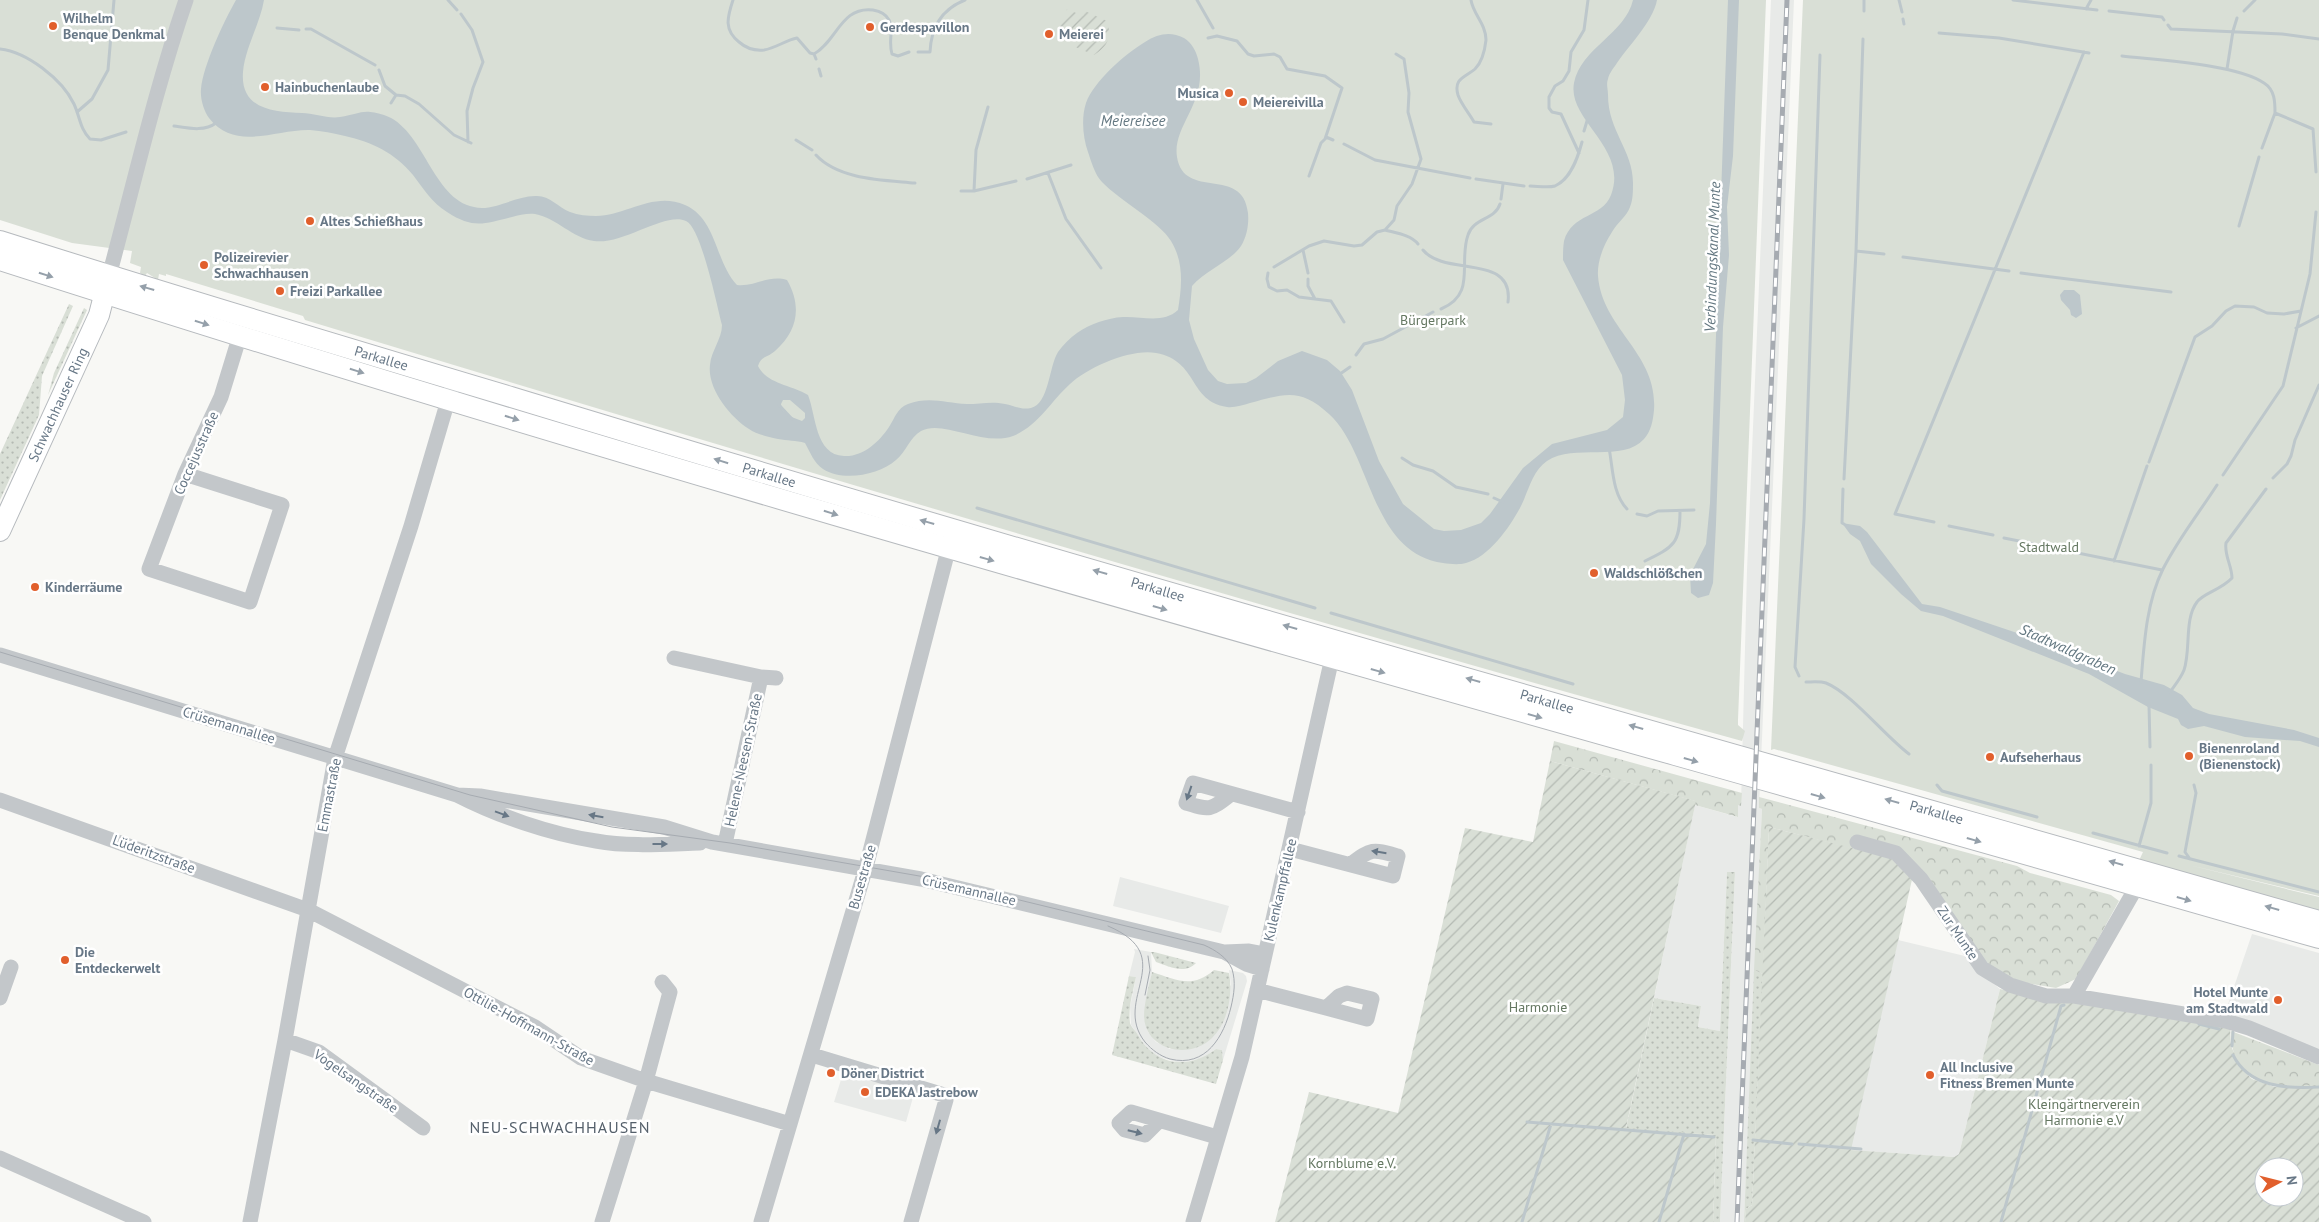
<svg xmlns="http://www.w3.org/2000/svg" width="2319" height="1222" font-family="'PT Sans',sans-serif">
	<defs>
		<pattern id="grass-dots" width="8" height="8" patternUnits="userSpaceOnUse" patternTransform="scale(1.25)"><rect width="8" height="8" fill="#d9dfd6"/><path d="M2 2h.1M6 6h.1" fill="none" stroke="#b4bab3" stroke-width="1.8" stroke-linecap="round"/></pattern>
		<pattern id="forest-crowns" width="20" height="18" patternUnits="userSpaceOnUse" patternTransform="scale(1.25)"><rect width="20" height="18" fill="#d9dfd6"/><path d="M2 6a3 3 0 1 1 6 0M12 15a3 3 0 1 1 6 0" fill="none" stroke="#b4bab3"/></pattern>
		<pattern id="garden-furrows" width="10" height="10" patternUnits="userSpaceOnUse" patternTransform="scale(1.25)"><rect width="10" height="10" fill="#d9dfd6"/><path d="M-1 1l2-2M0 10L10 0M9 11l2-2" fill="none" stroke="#b4bab3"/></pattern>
	</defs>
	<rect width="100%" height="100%" fill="#f8f8f5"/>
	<path fill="#e8eae8" d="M1771,0H1794L1759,808L1762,809L1744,1222H1720L1735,872L1727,873L1720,1031L1698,1027L1701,1006L1654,998L1695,805L1737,817L1738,805H1741L1747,570Z
		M1120,877L1229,906L1221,933L1113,906Z
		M2252,934L2319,953V1052L2224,1016Z
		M1898,940L1969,957L1977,970L2000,989L1959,1154L1954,1157L1850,1150Z
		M1134,949L1151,952L1152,972L1144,1018L1148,1032L1156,1042L1170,1049L1231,985L1229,970L1243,973L1246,976L1247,981L1223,1060L1222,1050L1216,1049L1203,1058L1180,1063L1159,1057L1148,1050L1131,1025L1130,1007L1136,977L1129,976L1135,952Z
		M845,1067L916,1087L906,1122L834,1102Z"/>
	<path fill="url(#grass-dots)" d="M69,304L73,306L42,376L39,415L0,500V454Z
		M84,308L87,310L48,395L54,373Z
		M1727,872H1735L1720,1222H1713L1716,1135L1626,1129L1654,998L1701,1006L1698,1027L1720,1031Z
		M1151,952H1154L1196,963C1185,975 1168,966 1156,962Z
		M1214,970L1229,973C1233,994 1228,1023 1212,1038C1190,1060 1146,1051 1144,1017C1144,1003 1149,986 1152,972C1177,980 1192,989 1214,970Z
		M1754,970L1763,974L1752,1205L1746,1209L1745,1222H1744Z
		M1129,976L1136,977C1133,992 1128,1007 1130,1023C1131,1027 1136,1031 1138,1035C1155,1066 1189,1070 1216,1049L1222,1050L1223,1060L1216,1084L1112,1055Z"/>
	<path fill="url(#forest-crowns)" d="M1554,741L1742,793L1741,806L1738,805V817L1695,805V801L1550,761Z
		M1759,797L2017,866L2030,873L2111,895L2119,901L2076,979L2056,988L2015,981L1993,969L1981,956L1926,877L1857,838L1853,849L1769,827L1763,974L1754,970L1762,809L1759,808Z
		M2231,1031L2319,1065V1085C2311,1087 2303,1087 2295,1087C2256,1088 2231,1073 2231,1031Z"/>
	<path fill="#d9dfd6" d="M0,0H1766L1738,720V725L1745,731L1742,741C1262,608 783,465 305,320L303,316L166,274V276L159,274L158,280L147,273L145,276L140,273L141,267L130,263L132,251L72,243L0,220Z
		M1803,0H2319V896L2189,865L2319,897V916L2137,865L2143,852L1774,749L1771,750Z"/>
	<path fill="url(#garden-furrows)" fill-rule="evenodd" d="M1067,9L1083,16L1085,11L1107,21C1112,37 1108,46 1094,55L1071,45L1073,40L1057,33Z
		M1550,761L1696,801L1626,1128L1716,1135L1713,1222H1275L1309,1092L1398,1113L1465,828L1533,842Z
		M1769,827L1895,859L1913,875L1851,1150L1954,1157L1959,1154L2000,989L2060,1003L2079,1000L2230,1026L2231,1046L2241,1068L2252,1079L2275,1087L2319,1085V1222H1745L1746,1209L1752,1205ZM2264,1167H2294V1197H2264Z"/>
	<path fill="#bdc7cb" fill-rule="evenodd" d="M236,0H264C260,24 245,48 243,72C240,110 275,112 302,113C314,113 328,119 340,117C360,114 362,108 384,115C424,128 432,199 474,207C494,212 516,195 537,196C550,196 558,207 570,212C578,215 588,216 596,216C627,215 654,191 685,205C717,219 715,262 737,285C755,287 769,274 787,280C802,306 798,331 775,351C767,358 761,356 758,366C767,384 792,385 808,395C816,415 815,455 844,456C863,457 879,442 889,427C895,418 897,408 908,404C929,396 946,403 967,404C980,404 992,401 1005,404C1015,406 1020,410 1031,408C1049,404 1049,366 1058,352C1063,345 1070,338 1077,333C1090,324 1107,318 1123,317C1142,316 1163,324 1178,310C1182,286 1184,262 1171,241C1160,222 1120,201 1102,182C1095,175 1091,161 1088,152C1083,138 1081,118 1086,103C1094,81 1125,54 1145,42C1158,34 1170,31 1184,38C1192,43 1196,51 1198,59C1209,102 1172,125 1177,157C1184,201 1243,165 1248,213C1249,224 1247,236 1241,246C1230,262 1206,270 1192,286L1189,320L1194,339L1208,370L1218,381L1227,384L1246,383L1256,378L1278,361L1302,351L1327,360L1340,371L1352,390L1379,461L1403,504L1434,529L1444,531L1461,530L1481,523L1490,514L1523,468L1552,444L1607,430L1623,417L1625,400L1622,375L1563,260C1563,254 1563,247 1564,241C1572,213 1602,218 1611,195C1629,148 1567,120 1574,83C1581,48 1625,34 1633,0H1657C1653,22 1628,46 1615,66C1613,68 1608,76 1608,79C1606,84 1608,89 1608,95C1608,131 1633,150 1633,183C1633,191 1633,200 1630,207C1627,216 1617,223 1612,232C1604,244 1597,261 1598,276C1602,329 1658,353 1654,410C1653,421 1651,431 1644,439C1623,463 1574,443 1547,461C1532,471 1528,493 1520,508C1509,528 1489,557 1466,563C1459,565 1450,564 1443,563C1370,553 1372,453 1329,414C1300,387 1284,394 1250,403C1243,405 1234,408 1227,407C1188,401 1199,361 1156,353C1132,348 1088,367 1070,384C1051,401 1038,426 1013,436C983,447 943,419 921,431C910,437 906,452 896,460C879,475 843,482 823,469C814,463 810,452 805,443C796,440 787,441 778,439C769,437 756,434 749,429C730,417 707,388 710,365C711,351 722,339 722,325C717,306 701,227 686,221C666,211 623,245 594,241C572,238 557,218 535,214C528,213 519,215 512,217C484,224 473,229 447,212C432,203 423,188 413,175C395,153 372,142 345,136C333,133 322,131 310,130C276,129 235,152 209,118C204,111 200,99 201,89C203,66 224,21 236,0ZM783,400H790L805,413V418L802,421L789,416L782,410L781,404Z
		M1728,0H1739L1733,156L1727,207L1729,255L1723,327L1716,524L1713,583L1709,595L1698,598L1691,593L1690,575L1706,544L1710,503Z
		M2064,290H2074L2080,295L2082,314L2076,318L2071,315L2070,310L2061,300L2060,295Z
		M1842,523L1860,526L1867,532L1922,604L1940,607L2026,636L2125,674L2164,685L2182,695L2193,708L2209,714L2294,730L2319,738V747L2300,741L2245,737L2204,726L2188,729L2181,725L2178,719L2148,707L2089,674L1943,616L1921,611L1901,594L1871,564L1860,541L1850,534Z"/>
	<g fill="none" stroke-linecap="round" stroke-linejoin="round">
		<path stroke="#bdc7cb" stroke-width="3" d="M448,0L457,10
			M733,0C727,18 724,30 739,42C747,49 754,51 764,50C776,48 786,40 797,38L810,53L814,54C837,41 841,6 873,10C879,11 886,14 889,20C894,30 888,42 892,54L898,56L909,52
			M1197,0L1213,28
			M1471,0C1473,14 1486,24 1486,40C1485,49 1482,62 1475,69C1466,77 1453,78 1458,95C1461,104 1469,113 1474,122L1491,124
			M1864,0V11
			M1899,0L1902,12
			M2013,0L2097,10
			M2086,9L2091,0
			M2109,11L2162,17L2164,20
			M2244,11L2255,0
			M461,14L472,30L483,62L473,88L467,111L468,142
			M1903,19L1904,24
			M2168,25L2171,29L2282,34L2319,39
			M277,28L299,30
			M306,29H311L375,65
			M1939,33L1999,38L2089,53
			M1208,38L1217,36L1237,41L1248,54L1254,56L1274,54L1280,57L1287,69L1325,76L1342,88L1325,139L1321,143L1309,176
			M0,49C27,52 62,79 74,104C80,117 80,129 90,139L101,140L126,132
			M918,52H930C931,28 942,9 965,0
			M814,54L816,59
			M2122,56C2156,60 2237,64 2264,83C2275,90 2275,102 2275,113L2313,129L2316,172
			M819,69L821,76
			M2227,69L2233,31L2237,18
			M379,70L385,86L396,95L405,96L419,104L454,135L471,143
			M391,103L396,95
			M77,112L92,99L108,70L114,0
			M174,126C188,128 204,132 216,123
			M1584,131L1587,121L1590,119
			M1326,137L1333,140
			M796,140L812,150
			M1344,144L1375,160L1470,178
			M2262,148L2275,113
			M1579,153L1561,114L1552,112L1549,108V97L1555,86L1563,81L1569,71L1571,52L1584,30L1588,0
			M816,155C839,180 884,180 915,183
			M1048,173L1066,219L1101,268
			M1027,179L1071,165
			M1476,179L1524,186
			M1530,186C1537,186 1548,188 1555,186C1571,179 1578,157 1582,142
			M961,191H974L1016,181
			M974,191L976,150L988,107
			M1501,199L1503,184
			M2239,226L2259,157
			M1385,230C1396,233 1411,235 1418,244
			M1303,250L1308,273
			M1423,250C1445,277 1514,253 1508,302
			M1856,251L1884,254
			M1903,257L2009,271
			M1274,267L1309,246L1324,241L1354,246L1362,245L1377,232L1385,230L1394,220L1397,206L1412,184L1421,159L1408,112L1409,93L1404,59L1396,54
			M1268,273L1267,279L1269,287L1277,291L1287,290L1299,297L1315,299
			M2021,273L2171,292
			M1308,279V286L1315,299L1331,301L1344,322
			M1441,309C1477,294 1458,263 1468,235C1473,218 1495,220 1500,204
			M2296,328L2319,316
			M1356,355L1364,344L1383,339L1433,312
			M1340,374L1350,367
			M779,405L792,419
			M1609,448C1613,468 1612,493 1627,509
			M1402,458L1413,465L1433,471L1456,487L1488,494
			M2149,462L2195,337L2212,326L2226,311L2235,306L2254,307L2267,313L2284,314L2301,311
			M2223,475L2283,386L2310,274L2316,212
			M2273,478L2287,464L2291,456L2295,440L2319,385
			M1844,479L1856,251L1863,39
			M1843,489L1842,523L1844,524
			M1494,498L1503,502
			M977,508L1315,608
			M1637,514L1647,516L1658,511L1694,510
			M1934,522L1895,514L2084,52
			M1949,526L1993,535
			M2004,538L2162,570
			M1645,561C1674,547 1680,543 1680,511
			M2114,561L2147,466
			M1331,613L1573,684
			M1799,676L1795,667L1804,519L1820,55
			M1806,682C1812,682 1820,681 1826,683C1851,693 1885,736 1909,754
			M2141,682C2144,645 2146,603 2163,569C2178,539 2199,513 2217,485
			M2170,692C2175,685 2181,678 2184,670C2191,650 2184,619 2197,602C2203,593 2221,590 2232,578C2232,566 2224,555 2226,543L2266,489
			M2149,705L2150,747
			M1937,785L1942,791L2037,817
			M2093,833L2167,853
			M2139,846L2151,803V765
			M2179,856L2319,892
			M2190,859L2185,852L2196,793L2194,785
			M2199,1024L2219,1029
			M2232,1046L2233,1032
			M2233,1055C2249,1087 2286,1089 2319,1087
			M1527,1122L1714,1137
			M1753,1140L1792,1144
			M1799,1144L1861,1149
			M1522,1222L1551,1124
			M1659,1222L1684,1134
			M2001,1222L2061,1006L2064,1005"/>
		<g stroke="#b6babe" stroke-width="22">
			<g id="major">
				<path id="s1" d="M0,241C170,295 340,346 511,397C1111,580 1716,749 2319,921"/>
				<path d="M0,260C767,507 1545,715 2319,938"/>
				<path id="s2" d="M0,531L99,315L108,280"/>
			</g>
		</g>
		<path stroke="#c3c7ca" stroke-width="15" d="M109,276C134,184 155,90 186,0
			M185,474L282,505L250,602L149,569L185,474L221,397L240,335
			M0,655L457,795C498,816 550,834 596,841C629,847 666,844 700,843
			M674,658L761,677L725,844
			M761,677L776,678
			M457,795L480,796L664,827L712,842L921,879L1224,952L1246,964L1262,969
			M1230,795C1210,811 1209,810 1186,803L1193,783L1298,812
			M0,800L308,910L535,1027L581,1058L646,1081L790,1124
			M1857,842L1896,853L1921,879L1982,968L2010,985L2046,996H2074L2226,1021L2249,1028L2319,1057
			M1290,849L1393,876L1398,856C1373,849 1372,848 1351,864
			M1225,952L1249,951L1265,954
			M1257,990L1326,1008
			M1347,993L1372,999L1367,1019L1326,1008L1339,996Z
			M2074,996L2137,886
			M0,998L11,967
			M285,1040L319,1052L423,1128
			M812,1055L944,1095L946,1100L911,1222
			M1159,1121L1145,1135L1125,1130L1119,1123L1131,1112L1217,1137
			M0,1158L144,1222
			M250,1222L285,1040L335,758L411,526L454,380
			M602,1222L646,1081L670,992L662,982
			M761,1222L866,867L951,539
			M1193,1222L1242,1057L1334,649"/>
		<use href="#major" stroke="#fff" stroke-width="20"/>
		<path stroke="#a6abb1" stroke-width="1" d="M0,652L470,795L612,827L730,843L925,877L1204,945C1215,950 1227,957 1232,969C1236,982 1234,994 1231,1007C1224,1036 1206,1068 1170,1059C1160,1056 1152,1050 1145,1042C1111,999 1181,957 1108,926
			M1145,995L1150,970L1148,956"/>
		<g stroke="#a6abb1" stroke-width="5">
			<path id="rail" d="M1737,1222L1787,0"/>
		</g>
		<use href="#rail" stroke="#fff" stroke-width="3" stroke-dasharray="9" stroke-linecap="butt"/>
	</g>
	<defs><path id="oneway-solid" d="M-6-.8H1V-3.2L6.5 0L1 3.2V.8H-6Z" transform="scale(1.25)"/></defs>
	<g fill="#95a0aa">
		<use href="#oneway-solid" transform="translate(46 275) rotate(18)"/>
		<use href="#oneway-solid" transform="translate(147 288) rotate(-164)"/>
		<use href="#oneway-solid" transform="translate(202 323) rotate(17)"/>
		<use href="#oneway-solid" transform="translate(357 371) rotate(17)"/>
		<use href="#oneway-solid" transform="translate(512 418) rotate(17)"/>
		<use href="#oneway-solid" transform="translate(721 461) rotate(-163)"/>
		<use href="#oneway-solid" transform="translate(831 513) rotate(17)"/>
		<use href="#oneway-solid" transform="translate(927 522) rotate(-164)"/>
		<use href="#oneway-solid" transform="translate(987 559) rotate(16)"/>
		<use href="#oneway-solid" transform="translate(1100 572) rotate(-164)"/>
		<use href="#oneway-solid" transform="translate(1160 608) rotate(16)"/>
		<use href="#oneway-solid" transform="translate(1290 627) rotate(-164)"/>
		<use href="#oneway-solid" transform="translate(1378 671) rotate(16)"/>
		<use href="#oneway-solid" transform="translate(1473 680) rotate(-164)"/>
		<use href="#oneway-solid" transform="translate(1535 716) rotate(16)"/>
		<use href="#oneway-solid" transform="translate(1636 727) rotate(-164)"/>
		<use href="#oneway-solid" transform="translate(1691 760) rotate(16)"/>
		<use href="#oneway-solid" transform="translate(1818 796) rotate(16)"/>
		<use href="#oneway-solid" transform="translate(1892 801) rotate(-164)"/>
		<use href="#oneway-solid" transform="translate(1974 840) rotate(16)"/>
		<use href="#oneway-solid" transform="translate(2116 863) rotate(-164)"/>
		<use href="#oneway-solid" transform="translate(2184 899) rotate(16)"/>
		<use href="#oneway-solid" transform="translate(2272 908) rotate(-164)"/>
	</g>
	<g fill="#677786">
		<use href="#oneway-solid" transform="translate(1189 793) rotate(109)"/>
		<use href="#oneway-solid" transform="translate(502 814) rotate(20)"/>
		<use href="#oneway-solid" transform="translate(596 816) rotate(-170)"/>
		<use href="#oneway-solid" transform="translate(660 844)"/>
		<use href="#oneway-solid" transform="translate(1379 852) rotate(-171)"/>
		<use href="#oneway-solid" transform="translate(938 1127) rotate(106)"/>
		<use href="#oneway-solid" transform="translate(1135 1132) rotate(14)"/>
	</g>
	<g fill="#e15f2c" stroke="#fff" stroke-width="2">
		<circle cx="53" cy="26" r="5"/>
		<circle cx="870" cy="27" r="5"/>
		<circle cx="1049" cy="34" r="5"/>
		<circle cx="265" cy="87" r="5"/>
		<circle cx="1229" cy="93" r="5"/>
		<circle cx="1243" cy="102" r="5"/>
		<circle cx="310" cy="221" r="5"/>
		<circle cx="204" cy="265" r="5"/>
		<circle cx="280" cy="291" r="5"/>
		<circle cx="1594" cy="573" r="5"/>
		<circle cx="35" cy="587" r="5"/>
		<circle cx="2189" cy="756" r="5"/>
		<circle cx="1990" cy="757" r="5"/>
		<circle cx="65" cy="960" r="5"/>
		<circle cx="2278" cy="1000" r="5"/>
		<circle cx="831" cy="1073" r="5"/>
		<circle cx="1930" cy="1075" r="5"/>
		<circle cx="865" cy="1092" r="5"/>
	</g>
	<g text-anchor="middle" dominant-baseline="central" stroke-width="5" stroke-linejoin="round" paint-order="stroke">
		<g font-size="14" font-weight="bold" fill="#677786" stroke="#fff" text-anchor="start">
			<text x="63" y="18">Wilhelm<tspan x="63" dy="16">Benque Denkmal</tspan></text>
			<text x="880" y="27">Gerdespavillon</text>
			<text x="1059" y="34">Meierei</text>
			<text x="275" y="87">Hainbuchenlaube</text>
			<text x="1219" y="93" text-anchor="end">Musica</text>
			<text x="1253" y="102">Meiereivilla</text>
			<text x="320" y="221">Altes Schießhaus</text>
			<text x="214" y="257">Polizeirevier<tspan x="214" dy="16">Schwachhausen</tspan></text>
			<text x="290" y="291">Freizi Parkallee</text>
			<text x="1604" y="573">Waldschlößchen</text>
			<text x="45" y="587">Kinderräume</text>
			<text x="2199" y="748">Bienenroland<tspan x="2199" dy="16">(Bienenstock)</tspan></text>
			<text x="2000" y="757">Aufseherhaus</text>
			<text x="75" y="952">Die<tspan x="75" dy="16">Entdeckerwelt</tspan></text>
			<text x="2268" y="992" text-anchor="end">Hotel Munte<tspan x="2268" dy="16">am Stadtwald</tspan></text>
			<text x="1940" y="1067">All Inclusive<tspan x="1940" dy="16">Fitness Bremen Munte</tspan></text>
			<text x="841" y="1073">Döner District</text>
			<text x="875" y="1092">EDEKA Jastrebow</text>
		</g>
		<g font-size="14" fill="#657862" stroke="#fff">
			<text x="1433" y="320">Bürgerpark</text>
			<text x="2049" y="547">Stadtwald</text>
			<text x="1538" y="1007">Harmonie</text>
			<text x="2084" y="1104">Kleingärtnerverein<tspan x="2084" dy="16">Harmonie e.V</tspan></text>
			<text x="1352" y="1163">Kornblume e.V.</text>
		</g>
		<g font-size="14" fill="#677786" stroke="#fff">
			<text stroke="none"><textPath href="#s1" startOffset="399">Parkallee</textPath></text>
			<text stroke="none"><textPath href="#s2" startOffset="139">Schwachhauser Ring</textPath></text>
			<text transform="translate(196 453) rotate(-66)">Coccejusstraße</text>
			<text stroke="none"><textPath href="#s1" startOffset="804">Parkallee</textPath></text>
			<text stroke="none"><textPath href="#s1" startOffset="1209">Parkallee</textPath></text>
			<text stroke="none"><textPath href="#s1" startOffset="1614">Parkallee</textPath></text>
			<text transform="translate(229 725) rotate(17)">Crüsemannallee</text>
			<text transform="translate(743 760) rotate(-78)">Helene-Neesen-Straße</text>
			<text transform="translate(329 795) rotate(-79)">Emmastraße</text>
			<text stroke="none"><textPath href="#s1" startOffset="2019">Parkallee</textPath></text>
			<text transform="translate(154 854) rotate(20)">Lüderitzstraße</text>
			<text transform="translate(862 877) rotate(-74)">Busestraße</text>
			<text transform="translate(969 890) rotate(13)">Crüsemannallee</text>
			<text transform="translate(1280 890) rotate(-77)">Kulenkampffallee</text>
			<text transform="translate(1958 933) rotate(56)">Zur Munte</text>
			<text transform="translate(529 1026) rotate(29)">Ottilie-Hoffmann-Straße</text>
			<text transform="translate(356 1081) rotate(35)">Vogelsangstraße</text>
		</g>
		<g font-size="15" font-style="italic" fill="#637781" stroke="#fff">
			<text x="1133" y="120">Meiereisee</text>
			<text transform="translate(1712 257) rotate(-88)">Verbindungskanal Munte</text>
			<text transform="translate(2068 649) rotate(24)">Stadtwaldgraben</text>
		</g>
		<g font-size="16" letter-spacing="1" fill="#55606b" stroke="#fff">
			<text x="560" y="1127">NEU-SCHWACHHAUSEN</text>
		</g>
	</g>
	<g transform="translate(2279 1182) rotate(83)"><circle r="24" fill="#ffffff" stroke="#c2c9cf"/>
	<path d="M0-4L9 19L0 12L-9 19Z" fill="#e15f2c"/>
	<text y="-8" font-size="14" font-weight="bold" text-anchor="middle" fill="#677786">N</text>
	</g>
</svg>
